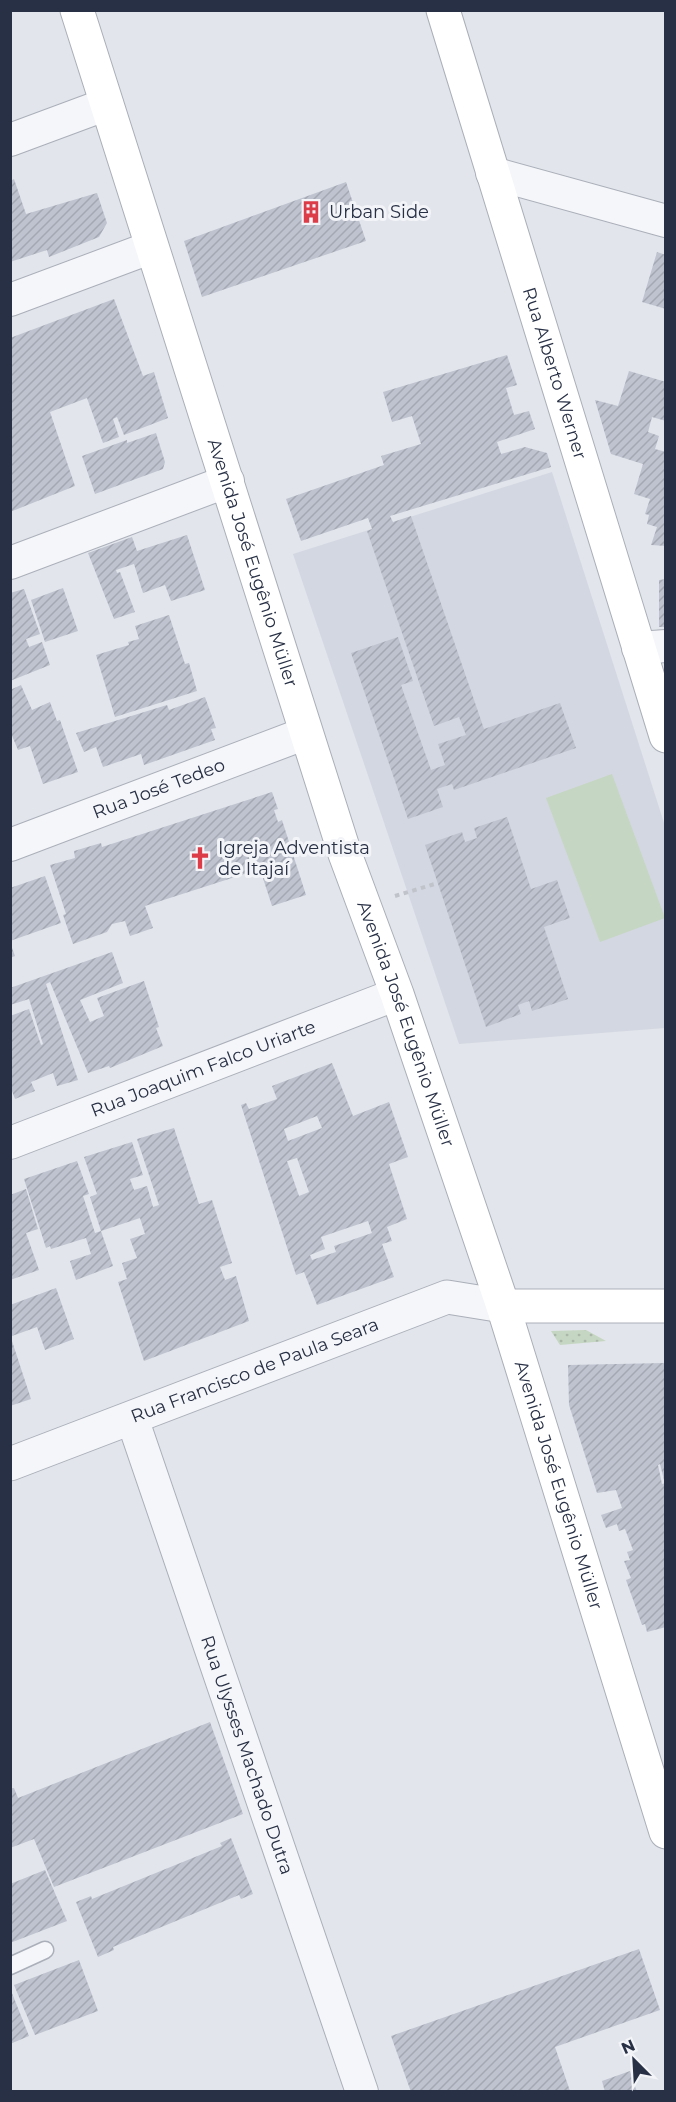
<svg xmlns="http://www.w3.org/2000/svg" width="676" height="2102" font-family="Montserrat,sans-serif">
	<defs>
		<pattern id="grass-dots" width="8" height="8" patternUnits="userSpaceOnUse" patternTransform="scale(1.5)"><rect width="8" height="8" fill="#c5d6c2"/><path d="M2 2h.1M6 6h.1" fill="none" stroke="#a9b8a8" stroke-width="1.8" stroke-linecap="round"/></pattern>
		<pattern id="building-hatch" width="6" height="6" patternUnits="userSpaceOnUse" patternTransform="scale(1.5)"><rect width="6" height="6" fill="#bec3cf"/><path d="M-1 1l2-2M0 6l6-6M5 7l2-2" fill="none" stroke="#a3a8b3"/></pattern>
	</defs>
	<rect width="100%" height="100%" fill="#e2e5eb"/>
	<path fill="#d3d7e1" d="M552,472L665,826V1028L459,1044L293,554Z"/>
	<path fill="url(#grass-dots)" d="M586,1330L606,1341L560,1345L551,1331Z"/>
	<path fill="#c5d6c2" d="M612,774L665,918L600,942L546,798Z"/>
	<path fill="url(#building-hatch)" fill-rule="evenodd" d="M14,179L26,214L97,193L107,223L99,237L49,257L47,250L10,262V181Z
		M346,182L366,241L202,297L184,241Z
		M657,252L666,255V309L642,302Z
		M114,299L143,376L154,372L168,418L124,435L117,417L113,419L119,437L103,443L87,398L50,412L75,486L10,512V338Z
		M507,355L517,385L506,388L514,415L529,411L535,429L497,442L501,454L525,447L547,453L551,467L390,516L393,522L411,516L484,729L560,703L576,748L454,790L452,784L437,789L443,807L408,819L351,653L398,637L413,681L401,685L431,770L445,765L438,744L466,735L459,717L434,726L367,531L372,529L368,518L301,541L286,499L384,465L381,456L421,444L412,416L392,422L383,392Z
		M629,371L666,382V421L652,417L648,432L659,436L655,449L666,452V546L651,545L657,527L647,524L649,515L645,514L650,499L634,494L643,464L611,454L595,400L618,406Z
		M156,433L165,462L163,469L95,494L82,456L127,440V443Z
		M187,535L205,590L171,601L165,585L143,593L134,564L116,570L117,573L120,572L135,612L114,619L88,553L132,537L137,551Z
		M666,579V627H659V580Z
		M63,588L78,631L45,642L31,600Z
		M24,589L40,634L26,639L29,647L42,642L50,665L10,681V593Z
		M169,615L185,664L189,663L197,691L115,717L96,655L129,645L128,642L139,639L135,626Z
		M21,685L32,710L50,702L57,721L60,720L78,772L43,784L30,746L18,750L10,731V690Z
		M205,697L216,728L211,729L215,740L144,765L141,754L103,767L96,747L84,752L76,733L167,705L169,710Z
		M272,792L278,809L274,810L278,822L282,820L306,895L272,906L260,869L145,906L153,928L130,936L125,921L112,924L107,932L73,944L63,915L66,914L50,865L75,858L74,851L101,843L102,847Z
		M507,817L531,889L557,880L570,918L544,927L568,999L532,1011L529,1001L518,1005L521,1014L486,1027L425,845L462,832L465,842L477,838L474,828Z
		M45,876L61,923L10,941V888Z
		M10,942L15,956L10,958Z
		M112,952L123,983L80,1000L90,1022L104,1016L97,998L144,981L159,1027L156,1028L163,1046L110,1068L109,1066L88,1073L50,982L46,984L78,1080L57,1086L53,1073L31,1082L35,1091L15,1099L12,1091L10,1092V1016L29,1009L41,1045L43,1044L29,999L10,1005V988Z
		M332,1063L353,1116L389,1102L408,1157L389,1164L407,1219L387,1227L392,1241L382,1244L394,1277L317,1305L304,1272L296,1275L241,1105L246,1103L249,1109L277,1099L272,1086ZM317,1116L322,1128L288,1141L284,1129ZM297,1158L309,1192L299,1196L287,1161ZM368,1221L372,1233L334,1246L336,1252L312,1260L310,1255L325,1249L321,1237Z
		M174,1128L199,1204L212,1200L232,1263L220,1267L225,1280L236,1276L249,1321L144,1361L118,1282L127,1279L122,1263L137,1258L130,1239L145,1234L140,1218L101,1231L113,1266L76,1280L70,1261L91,1254L86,1238L51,1249L50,1246L46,1248L24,1179L77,1161L89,1194L83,1196L95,1233L101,1231L90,1197L97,1194L84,1157L132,1142L143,1175L130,1179L134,1190L147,1186L153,1207L159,1205L137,1139Z
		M26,1189L38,1229L26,1233L39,1270L10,1280V1195Z
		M56,1288L74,1339L45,1350L37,1327L12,1336L10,1331V1305Z
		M10,1341H12L31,1399L10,1406Z
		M665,1363L666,1480H664L660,1464L658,1465L662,1484L666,1483V1627L647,1632L645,1624L642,1625L626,1580L631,1578L624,1561L630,1560L627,1552L633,1550L625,1529L619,1531L617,1524L606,1528L601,1515L622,1508L616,1490L597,1493L569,1405L568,1365Z
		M210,1722L243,1814L54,1887L34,1839L10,1848V1789L14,1788L18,1798Z
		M231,1838L253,1894L241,1899L239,1895L113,1947L114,1950L98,1957L76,1902L91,1896L92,1899L222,1846L220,1843Z
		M45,1870L67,1921L10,1943V1884Z
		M639,1949L660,2010L555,2047L570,2091L411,2092L391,2036Z
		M79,1960L98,2011L35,2035L14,1985Z
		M10,1988L29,2036L10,2044Z
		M630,2071L637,2092H605L602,2081Z"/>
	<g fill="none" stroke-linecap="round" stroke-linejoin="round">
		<g stroke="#aaafb9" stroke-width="19">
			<path id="service" d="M10,1966L45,1950"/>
		</g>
		<g stroke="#aaafb9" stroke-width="34">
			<g id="minor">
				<path d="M10,140L107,104"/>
				<path d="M492,173L666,221"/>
				<path d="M10,300L152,247"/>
				<path d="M10,563L228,481"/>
				<path d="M638,648L666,646"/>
				<path id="s1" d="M10,845L306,733"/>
				<path id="s2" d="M10,1143L397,994"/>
				<path id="s3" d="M132,1418L362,2092"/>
			</g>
		</g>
		<g stroke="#aaafb9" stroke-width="35">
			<g id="tertiary">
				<path id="s4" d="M10,1464L447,1297L503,1306"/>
			</g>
		</g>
		<g stroke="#aaafb9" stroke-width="35">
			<g id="secondary">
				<path id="s5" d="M77,10L345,854L397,994L503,1306L666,1832"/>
				<path id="s6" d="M443,10L666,736"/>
				<path d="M503,1306H666"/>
			</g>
		</g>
		<path stroke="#c0c3ca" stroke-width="4" stroke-dasharray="4.5 4.5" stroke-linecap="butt" d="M395,896L438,883"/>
		<use href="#service" stroke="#f5f6f9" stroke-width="16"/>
		<use href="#minor" stroke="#f5f6f9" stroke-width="32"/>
		<use href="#tertiary" stroke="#f5f6f9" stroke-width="33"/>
		<use href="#secondary" stroke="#fff" stroke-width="33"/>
	</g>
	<defs>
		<g id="building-bare" transform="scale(1.8)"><path d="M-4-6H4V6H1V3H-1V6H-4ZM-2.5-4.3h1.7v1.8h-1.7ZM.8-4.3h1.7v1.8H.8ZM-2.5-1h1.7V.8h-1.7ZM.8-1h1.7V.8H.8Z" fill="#dc3b48" stroke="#f2f4f8" stroke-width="2.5" paint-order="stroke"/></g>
		<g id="church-bare" transform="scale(1.8)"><path d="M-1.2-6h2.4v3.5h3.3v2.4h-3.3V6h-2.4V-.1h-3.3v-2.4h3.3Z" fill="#dc3b48" stroke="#f2f4f8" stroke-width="2.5" paint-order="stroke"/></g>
	</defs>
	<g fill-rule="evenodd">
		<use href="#building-bare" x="311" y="212"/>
		<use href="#church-bare" x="200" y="858"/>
	</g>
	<g text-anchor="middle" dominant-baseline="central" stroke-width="6" stroke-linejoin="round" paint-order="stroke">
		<g font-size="18" fill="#283045" stroke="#f2f4f8" text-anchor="start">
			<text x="329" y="212">Urban Side</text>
			<text x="218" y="848">Igreja Adventista<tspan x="218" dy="21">de Itajaí</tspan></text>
		</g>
		<g font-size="18" fill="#283045" stroke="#f2f4f8">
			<text stroke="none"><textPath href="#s6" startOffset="380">Rua Alberto Werner</textPath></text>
			<text stroke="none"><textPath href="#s5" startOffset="580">Avenida José Eugênio Müller</textPath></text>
			<text stroke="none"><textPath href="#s1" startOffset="159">Rua José Tedeo</textPath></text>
			<text stroke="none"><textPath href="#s5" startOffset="1066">Avenida José Eugênio Müller</textPath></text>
			<text stroke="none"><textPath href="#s2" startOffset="207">Rua Joaquim Falco Uriarte</textPath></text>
			<text stroke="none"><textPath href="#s4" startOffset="262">Rua Francisco de Paula Seara</textPath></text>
			<text stroke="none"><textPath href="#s5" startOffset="1552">Avenida José Eugênio Müller</textPath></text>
			<text stroke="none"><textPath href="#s3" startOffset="356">Rua Ulysses Machado Dutra</textPath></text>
		</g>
	</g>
	<rect width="676" height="2102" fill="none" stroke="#283045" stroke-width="24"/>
	<g transform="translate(634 2060) rotate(336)" stroke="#f2f4f8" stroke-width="4.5" paint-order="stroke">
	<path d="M0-4.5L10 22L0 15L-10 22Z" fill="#283045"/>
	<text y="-9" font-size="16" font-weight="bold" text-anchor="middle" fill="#283045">N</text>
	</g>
</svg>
